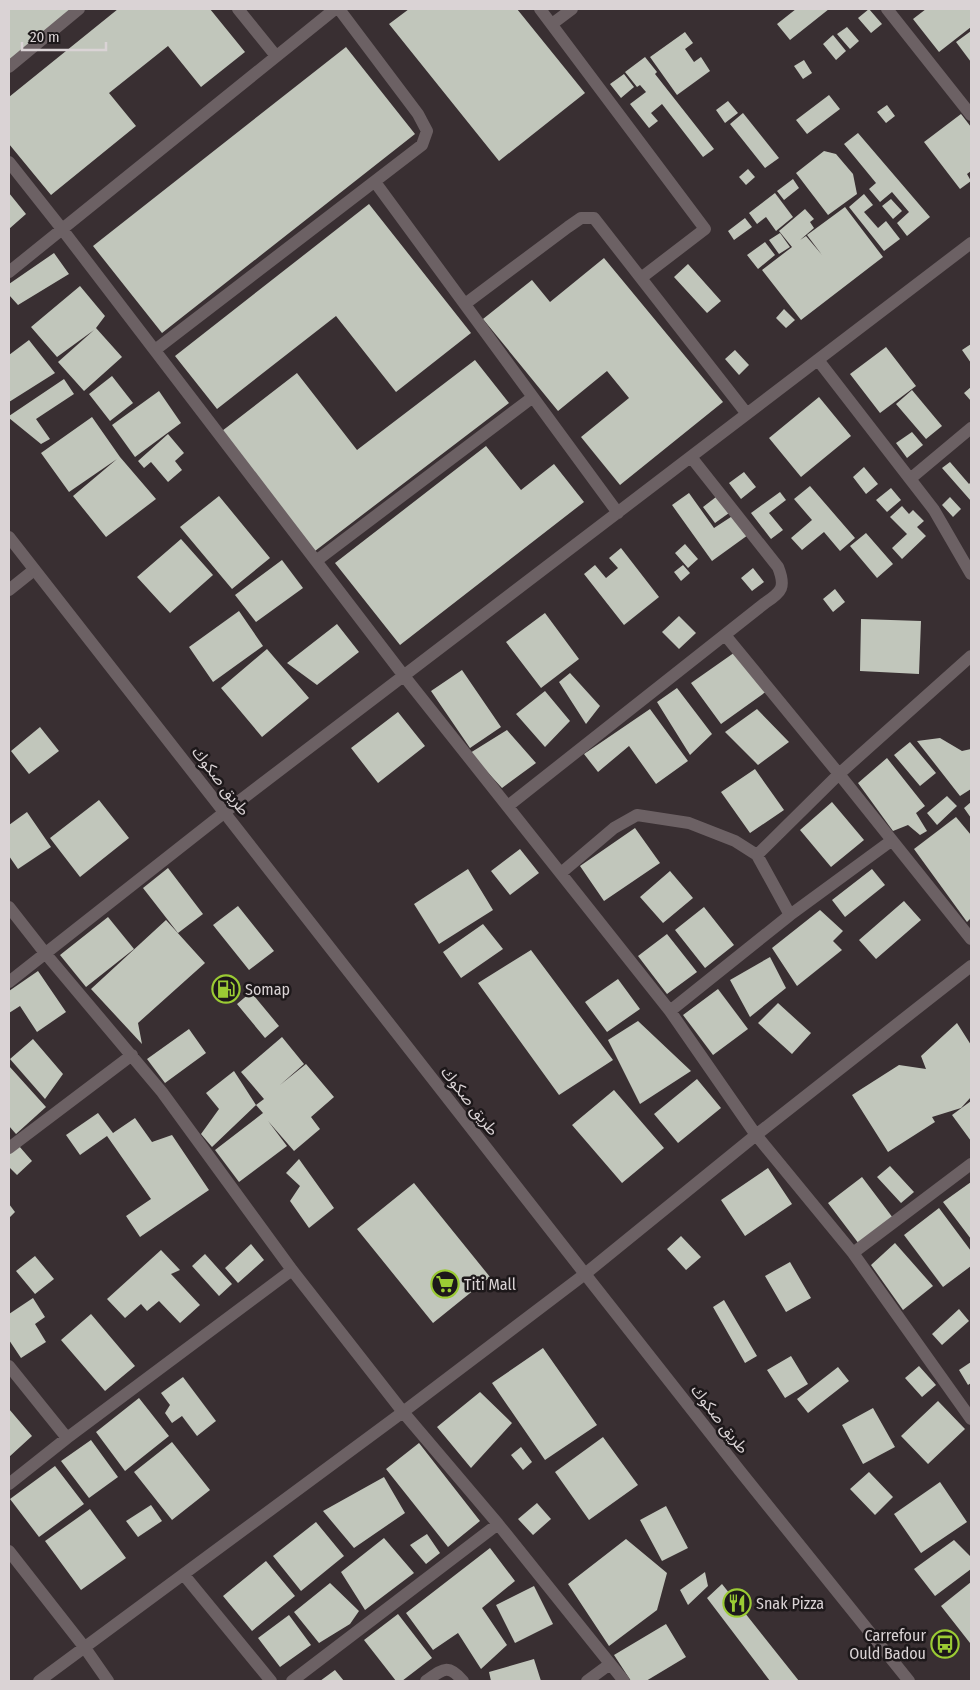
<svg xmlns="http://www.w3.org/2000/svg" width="980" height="1690" font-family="'Fira Sans Condensed','Noto Sans Arabic',sans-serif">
	<rect width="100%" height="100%" fill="#392f32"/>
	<path fill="#c1c6bb" d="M9,9H76L9,66Z
		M118,9H210L245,52L201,87L168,46L109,93L136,126L51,195L9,144V97Z
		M409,9H517L585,93L499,161L389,24Z
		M796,9H829L790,40L777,24Z
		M869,9L882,24L871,33L858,18Z
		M926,9H971V27L939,52L913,19Z
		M847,27L859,41L850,49L837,34Z
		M971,31V62L956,42Z
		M685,32L693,43L685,49L694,62L701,57L710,71L677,95L650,57Z
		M833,35L846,51L836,60L823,44Z
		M346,47L415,134L162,333L93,246Z
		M645,57L657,72L655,74L714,149L703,157L662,104L651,113L658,121L649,128L630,104L646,92L640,85L637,87L625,72Z
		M804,60L812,73L803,79L794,66Z
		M624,74L634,87L621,98L610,84Z
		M829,95L840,109L807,134L796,120Z
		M728,101L738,113L725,123L716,110Z
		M887,105L895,116L886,123L877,112Z
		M743,113L779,158L765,168L730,124Z
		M961,114L971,127V171L967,174L971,181L960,189L924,142Z
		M858,133L930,217L907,236L897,223L909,212L892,192L880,202L869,189L876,183L844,144Z
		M824,151L836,154L853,174L857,194L828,215L796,173Z
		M748,169L755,177L746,185L739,177Z
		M793,179L799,188L784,200L777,191Z
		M9,193L26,214L9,229Z
		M775,193L793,217L776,231L766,217L757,224L749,213Z
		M864,194L873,205L864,212L878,228L886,221L900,239L884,251L849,207Z
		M891,199L902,211L893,219L882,206Z
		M369,204L471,333L396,392L336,316L217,409L175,356Z
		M845,207L883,257L801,320L762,270L792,247L779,231L805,209L814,219L810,222L814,228L800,240L806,236L822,255L807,235Z
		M745,218L752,227L734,240L728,231Z
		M780,233L790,247L779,254L769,240Z
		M765,242L775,255L758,269L747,255Z
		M54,253L69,274L18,305L9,295V284Z
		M604,258L723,402L620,485L581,437L629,398L607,371L558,411L483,319L532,280L550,302Z
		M688,264L721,301L707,313L674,277Z
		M80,286L105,316L96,328L122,357L84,391L58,362L94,330L57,357L31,327Z
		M784,309L795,320L786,328L776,318Z
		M29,340L55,373L9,402V355Z
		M971,344V363L962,350Z
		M886,347L916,386L880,413L850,374Z
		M735,350L749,365L739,375L725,359Z
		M475,360L509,403L315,551L222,431L297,373L357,450Z
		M112,376L133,403L110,421L89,394Z
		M64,379L74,394L36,419L50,439L41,444L9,418V416Z
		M971,387V401L964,393Z
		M912,390L942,426L926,439L896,404Z
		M159,391L181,423L135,457L112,425Z
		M819,397L851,436L801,477L769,438Z
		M92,417L120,457L156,499L106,537L73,496L117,459L69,492L41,453Z
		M912,432L923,445L907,458L896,443Z
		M168,434L184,453L175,461L182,470L168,482L151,462L144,468L138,461Z
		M486,446L521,490L554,464L584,502L400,645L335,563Z
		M950,462L969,484L971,482V501L942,468Z
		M864,467L878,484L866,494L853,477Z
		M744,472L756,487L741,499L729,483Z
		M810,486L855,538L840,551L824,532L802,550L791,538L812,520L794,499Z
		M891,488L901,500L887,512L876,500Z
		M780,492L786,500L769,513L783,530L771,539L751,513Z
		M689,493L714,528L734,515L748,535L712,561L672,505Z
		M219,496L270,558L232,589L180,527Z
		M716,497L729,513L715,523L703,507Z
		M950,497L961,509L953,517L942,505Z
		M902,506L909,514L913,510L924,521L917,527L926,536L902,559L892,548L907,534L890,517Z
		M866,533L893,564L877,578L850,546Z
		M181,539L213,575L170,613L137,577Z
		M685,544L698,559L688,568L675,553Z
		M621,548L659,597L624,625L584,574L595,565L606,578L618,568L609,558Z
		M282,560L303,588L256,622L235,595Z
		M683,565L690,573L681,581L674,572Z
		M753,568L764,582L752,591L741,578Z
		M835,589L845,602L833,612L823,599Z
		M239,611L263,646L213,682L189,647Z
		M545,613L579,659L541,688L506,642Z
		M679,616L696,633L679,649L662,632Z
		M861,619L921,621L919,674L860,671Z
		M337,624L359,652L317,685L287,663Z
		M267,649L309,698L262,737L221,688Z
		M738,650L767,691L721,724L691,683Z
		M462,670L501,727L470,748L431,691Z
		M570,673L600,706L586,724L559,682Z
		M677,688L712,734L690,755L657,702Z
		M545,691L570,721L545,747L516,714Z
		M650,709L688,761L656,784L629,746L598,772L584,754Z
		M757,709L789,742L758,765L725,732Z
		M398,712L425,746L378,783L351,748Z
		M40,727L59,751L29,774L11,751Z
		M507,730L536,763L502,788L470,753Z
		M940,738L962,751L971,749V789L960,796L917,741Z
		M910,742L936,773L920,786L894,755Z
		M887,758L925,806L916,813L927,831L920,835L908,825L893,831L858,783Z
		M755,769L784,810L750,833L721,792Z
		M947,796L957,806L937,825L927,813Z
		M99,800L129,838L80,877L50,838Z
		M832,802L864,840L831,867L800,830Z
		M971,802V818L964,808Z
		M27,812L51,847L18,869L9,856V825Z
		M956,817L971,835V918L967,922L914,849Z
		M635,828L660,863L604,901L580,866Z
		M520,849L539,873L510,895L491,871Z
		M168,868L203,914L178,933L143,888Z
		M468,869L493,910L439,944L414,904Z
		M872,869L885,885L845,917L832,900Z
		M670,871L693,898L663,923L640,897Z
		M904,901L921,920L876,959L859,940Z
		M238,906L274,951L249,970L213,925Z
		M704,907L734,945L705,968L675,930Z
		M820,910L843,931L833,941L842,950L797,986L772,948Z
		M108,917L134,949L86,987L60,955Z
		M166,920L205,963L138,1023L142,1044L91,989Z
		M483,924L503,949L461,978L443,952Z
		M667,934L697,972L667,994L638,956Z
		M531,950L613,1060L559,1095L478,983Z
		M770,957L786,988L750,1017L730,980Z
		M38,971L66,1012L37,1032L20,1006L9,1013V991Z
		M618,979L640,1009L607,1032L585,1002Z
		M718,989L748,1029L713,1055L683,1015Z
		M251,992L279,1026L265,1038L237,1004Z
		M778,1003L811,1033L792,1054L758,1023Z
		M638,1021L691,1071L640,1104L608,1040Z
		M957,1023L971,1045V1097L961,1108L932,1117L935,1122L888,1152L852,1095L899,1065L926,1069L921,1056Z
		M189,1029L206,1053L165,1083L147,1059Z
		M282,1037L304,1064L280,1085L306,1064L334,1097L311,1117L320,1129L294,1151L268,1121L287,1146L239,1182L215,1150L263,1113L256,1105L264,1099L241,1072Z
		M33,1039L63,1074L45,1099L10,1059Z
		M9,1066L46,1107L16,1134L9,1126Z
		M234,1071L256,1105L212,1147L201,1134L219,1109L206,1093Z
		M697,1079L721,1108L678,1143L654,1114Z
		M614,1090L664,1148L622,1183L572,1125Z
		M971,1101V1141L952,1115Z
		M98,1113L113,1133L135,1118L152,1142L172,1135L209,1190L140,1237L126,1216L151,1199L107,1136L80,1155L66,1135Z
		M19,1146L32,1161L17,1175L9,1167V1154Z
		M299,1159L334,1208L309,1228L290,1201L300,1186L286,1173Z
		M890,1166L914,1192L901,1203L877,1177Z
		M768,1168L792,1204L745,1236L721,1200Z
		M862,1177L893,1218L859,1244L828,1203Z
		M971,1182V1239L943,1202Z
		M414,1183L490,1277L433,1323L357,1229Z
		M9,1204L15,1212L9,1218Z
		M939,1208L971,1251V1266L943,1287L904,1235Z
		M681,1236L701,1257L686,1270L667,1249Z
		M895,1243L933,1286L903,1310L871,1265Z
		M251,1244L264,1260L238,1283L225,1268Z
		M161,1250L180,1270L171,1274L200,1305L180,1323L159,1301L147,1311L141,1304L125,1318L107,1299Z
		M205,1254L232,1284L219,1296L192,1266Z
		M35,1256L54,1279L35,1294L16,1271Z
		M790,1262L811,1298L786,1312L765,1276Z
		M33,1298L45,1317L35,1324L46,1342L21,1358L9,1340V1314Z
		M724,1300L757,1356L745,1363L713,1307Z
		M959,1309L969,1321L942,1345L932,1334Z
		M91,1314L135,1366L105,1391L61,1340Z
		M543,1348L597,1425L545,1460L492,1383Z
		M791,1356L808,1384L785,1398L767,1370Z
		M971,1362V1383L968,1385L959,1370Z
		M919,1366L936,1385L922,1397L905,1378Z
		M838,1367L849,1381L808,1413L797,1399Z
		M183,1377L216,1421L197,1436L182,1416L172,1423L165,1413L170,1405L161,1393Z
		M480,1392L512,1423L471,1468L437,1427Z
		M139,1398L169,1436L125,1471L96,1432Z
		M938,1401L965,1429L928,1464L901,1436Z
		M873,1408L895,1447L863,1464L842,1425Z
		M9,1409L32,1436L9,1457Z
		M603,1437L638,1485L589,1520L555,1472Z
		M91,1440L118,1477L89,1498L61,1461Z
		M172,1442L210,1490L172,1520L134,1472Z
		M419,1443L480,1521L448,1547L386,1469Z
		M521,1447L532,1462L523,1470L511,1455Z
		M55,1466L84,1504L39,1537L10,1499Z
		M869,1472L893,1497L875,1515L850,1489Z
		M384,1477L405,1513L354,1548L323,1511Z
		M940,1482L967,1522L921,1553L894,1514Z
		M537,1503L551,1519L533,1535L518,1519Z
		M151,1505L162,1521L138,1537L126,1521Z
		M666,1506L688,1548L662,1561L640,1520Z
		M90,1509L126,1558L81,1590L45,1541Z
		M316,1522L344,1556L301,1591L273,1556Z
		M427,1534L440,1553L426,1564L410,1545Z
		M384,1538L414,1573L365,1610L341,1572Z
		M626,1539L667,1573L657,1610L609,1646L568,1584Z
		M954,1540L971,1557V1569L935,1596L914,1569Z
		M490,1548L515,1581L482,1608L507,1645L481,1669L458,1633L433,1650L406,1613Z
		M266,1561L295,1596L252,1631L223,1596Z
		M705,1572L708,1586L688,1605L680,1590Z
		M971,1582V1642L970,1643L941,1606Z
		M330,1583L359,1611L350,1624L319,1643L294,1612Z
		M722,1584L799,1681H770L707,1598Z
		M534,1586L553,1624L515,1643L496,1605Z
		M398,1614L432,1658L402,1681H396L364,1640Z
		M289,1615L311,1645L280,1667L258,1638Z
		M666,1624L686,1657L646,1681H631L614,1655Z
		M534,1659L541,1681H491L489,1672Z
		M335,1670L344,1681H320Z"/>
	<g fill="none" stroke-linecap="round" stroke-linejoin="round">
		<path stroke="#6c6164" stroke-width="12" d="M238,9L276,56
			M540,9L705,229L641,278
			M887,9L971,115
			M552,24L572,9
			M9,67L79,9
			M9,162L62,229L404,676L670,1011L756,1135L853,1253L971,1419
			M375,182L618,513
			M9,272L335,9
			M465,304L568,227L581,218H594L747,414
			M155,350L422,145L427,131L418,114L339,9
			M818,360L934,510L971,574
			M910,479L971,428
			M316,561L533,397
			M9,590L34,570
			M725,635L839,774L971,939
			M508,806L765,603C782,592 786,587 778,567L691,457
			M757,855L839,774L971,656
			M561,873L614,828L637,815L689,823L735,841L757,855L790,915
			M9,907L45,953L162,1092L292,1270L403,1412L498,1524L624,1681
			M9,982L225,812L971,243
			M670,1011L790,915L891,841
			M9,1148L132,1055
			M853,1253L971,1164
			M9,1366L67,1438
			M9,1484L67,1438L292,1270
			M9,1551L85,1648L108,1681
			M184,1575L271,1681
			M39,1681L403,1412L585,1274L756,1135L971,966
			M292,1681L498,1524
			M426,1681C443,1669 448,1663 463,1681
			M587,1681L610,1664"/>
		<path stroke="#6c6164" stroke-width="12" d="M9,537L585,1274L740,1471L909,1681"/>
	</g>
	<defs>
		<g id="fuel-ring" transform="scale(1.4375)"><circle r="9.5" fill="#1d181a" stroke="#9bcb34" stroke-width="1.5"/><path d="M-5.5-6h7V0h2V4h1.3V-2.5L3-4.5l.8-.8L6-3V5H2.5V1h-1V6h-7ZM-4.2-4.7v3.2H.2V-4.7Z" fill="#9bcb34"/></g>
		<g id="supermarket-ring" transform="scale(1.4375)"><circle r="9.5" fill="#1d181a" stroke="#9bcb34" stroke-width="1.5"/><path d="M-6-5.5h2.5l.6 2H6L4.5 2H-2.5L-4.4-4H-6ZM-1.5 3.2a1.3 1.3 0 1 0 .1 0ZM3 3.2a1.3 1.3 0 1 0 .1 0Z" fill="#9bcb34"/></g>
		<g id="restaurant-ring" transform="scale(1.4375)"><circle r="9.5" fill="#1d181a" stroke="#9bcb34" stroke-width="1.5"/><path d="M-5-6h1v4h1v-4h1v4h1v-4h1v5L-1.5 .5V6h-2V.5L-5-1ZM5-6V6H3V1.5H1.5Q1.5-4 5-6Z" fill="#9bcb34"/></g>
		<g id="bus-ring" transform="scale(1.4375)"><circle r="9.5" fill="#1d181a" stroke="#9bcb34" stroke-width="1.5"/><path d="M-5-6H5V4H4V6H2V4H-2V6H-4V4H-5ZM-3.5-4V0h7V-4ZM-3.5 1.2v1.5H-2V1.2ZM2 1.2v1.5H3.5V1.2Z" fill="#9bcb34"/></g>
	</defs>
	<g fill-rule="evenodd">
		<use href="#fuel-ring" x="226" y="989"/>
		<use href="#supermarket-ring" x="445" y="1284"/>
		<use href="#restaurant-ring" x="737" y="1603"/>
		<use href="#bus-ring" x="945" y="1644"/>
	</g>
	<g text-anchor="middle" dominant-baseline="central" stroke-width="5" stroke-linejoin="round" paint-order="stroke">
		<g font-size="16" fill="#dad3d5" stroke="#1d181a">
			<text transform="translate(221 781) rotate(52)">طريق صكوك</text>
			<text transform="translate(470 1101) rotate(52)">طريق صكوك</text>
			<text transform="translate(720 1419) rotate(52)">طريق صكوك</text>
		</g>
		<g font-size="16" fill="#dad3d5" stroke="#1d181a" text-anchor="start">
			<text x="245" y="989">Somap</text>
			<text x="464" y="1284">Titi Mall</text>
			<text x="756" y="1603">Snak Pizza</text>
			<text x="926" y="1635" text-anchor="end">Carrefour<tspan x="926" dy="18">Ould Badou</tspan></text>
		</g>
	</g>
	<rect width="980" height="1690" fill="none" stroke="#dad3d5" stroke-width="20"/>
	<path d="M22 42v8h84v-8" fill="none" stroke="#dad3d5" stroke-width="2.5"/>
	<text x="30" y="42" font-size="15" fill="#dad3d5" stroke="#1d181a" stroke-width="4" paint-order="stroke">20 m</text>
</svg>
